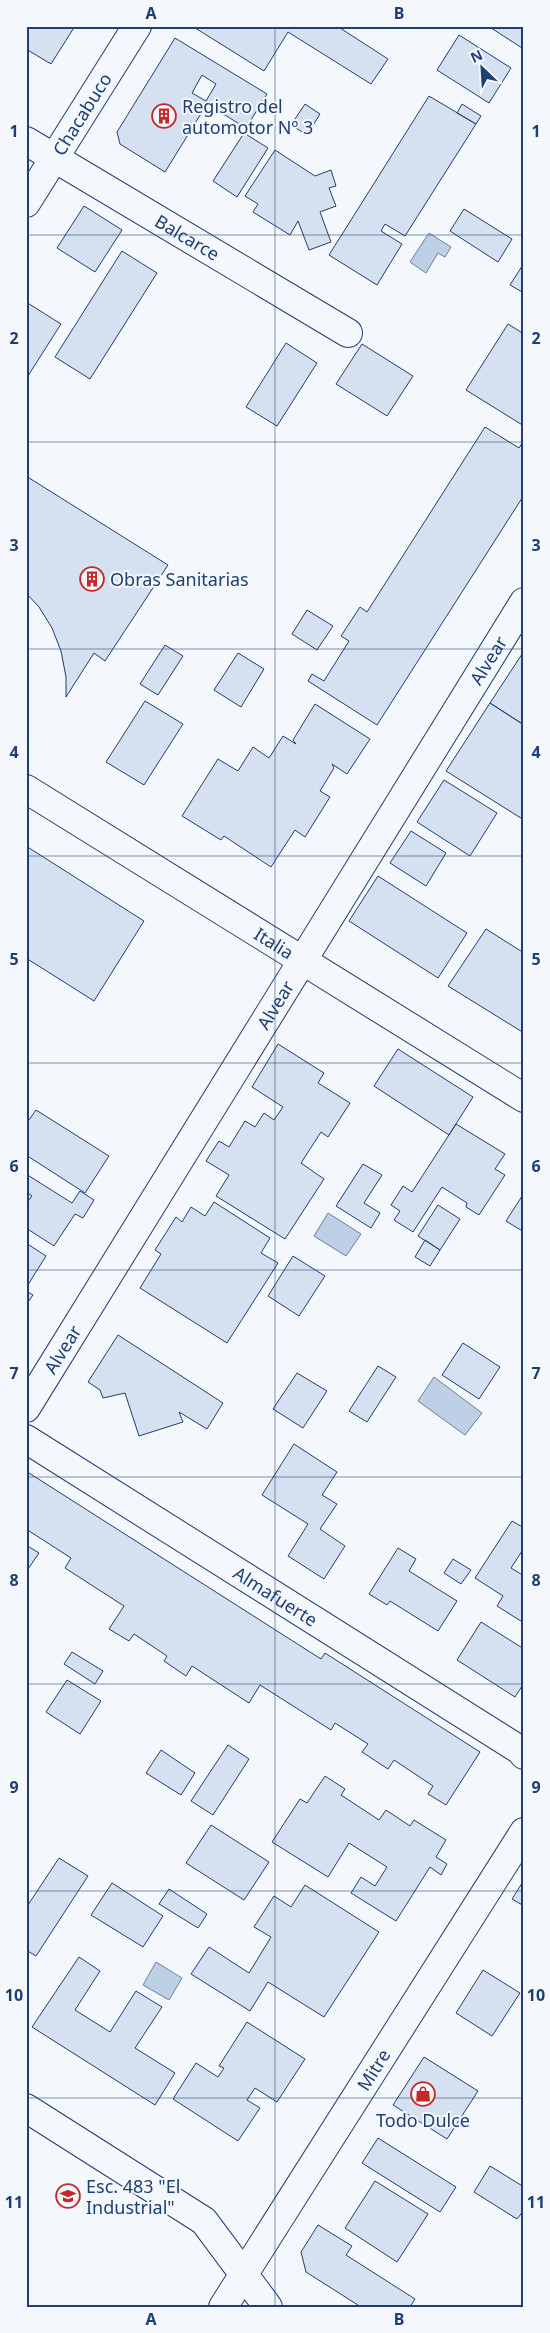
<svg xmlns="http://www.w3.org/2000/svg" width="550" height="2333" font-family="'Noto Sans',sans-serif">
	<rect width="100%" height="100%" fill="#f4f7fb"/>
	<path fill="#bed0e5" stroke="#687fa3" d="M429,233L451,247L445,257L438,253L426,273L410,262Z
		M328,1213L361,1234L346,1256L314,1236Z
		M434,1377L482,1413L465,1435L418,1401Z
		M156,1962L182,1978L169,2000L143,1985Z"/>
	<path fill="#d5e0f0" stroke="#1d3f73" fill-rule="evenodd" d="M26,26H75L51,64L26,49Z
		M192,26H337L388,59L371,84L288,32L264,71Z
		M488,26H524V46L522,48Z
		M459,35L511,68L489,103L437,70Z
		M175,38L267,94L246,128L207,104L165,172L120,144L117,132ZM202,75L216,84L206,101L192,93Z
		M429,96L476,124L405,236L385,224L381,231L402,244L377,285L329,255Z
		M305,104L320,114L307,135L291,125Z
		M462,104L481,116L476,124L457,113Z
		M244,133L268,148L237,197L213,181Z
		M275,150L315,176L331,170L336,186L329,188L336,206L320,212L331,242L309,250L298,221L290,235L253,212L258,204L245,196Z
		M84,206L122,230L95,272L57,248Z
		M464,209L512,239L498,262L450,231Z
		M122,251L157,273L90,379L55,357Z
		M524,263V293L510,285Z
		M26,302L61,324L26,379Z
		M508,324L524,334V426L466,390Z
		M286,343L317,363L277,426L246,407Z
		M362,344L413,376L387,416L336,384Z
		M485,427L519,448L524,440V495L377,725L308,681L312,674L324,681L349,641L341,636L360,607L367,612Z
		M26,476L168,565L105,661L94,653L66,697V677L61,651L52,628L39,607L26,593Z
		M307,610L333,626L317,650L292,634Z
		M165,645L183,656L158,695L140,684Z
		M524,651V725L490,703Z
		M238,653L264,669L241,707L214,690Z
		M145,701L183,724L144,785L106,762Z
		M490,703L524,725V820L446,771Z
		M315,704L370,739L347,774L332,764L334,768L320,791L330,797L305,837L295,830L271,867L224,836L221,840L182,816L218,759L238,771L253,747L269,758L283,736L296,744L293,740Z
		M444,780L497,813L470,856L417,822Z
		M411,831L446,853L426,886L390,863Z
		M26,846L144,921L94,1001L26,958Z
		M378,876L467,933L438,978L349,921Z
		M486,929L524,953V1033L448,986Z
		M278,1044L324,1073L318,1083L350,1103L328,1137L321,1132L301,1163L324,1179L285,1239L216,1196L229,1175L206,1161L219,1141L229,1147L245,1121L255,1127L264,1113L274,1120L283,1107L252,1087Z
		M398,1049L473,1097L449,1135L374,1086Z
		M36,1110L109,1156L85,1193L26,1155V1124Z
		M456,1124L505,1154L495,1169L505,1175L479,1215L466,1207L467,1203L442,1187L413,1232L394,1220L400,1211L391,1205L403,1186L412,1192Z
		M363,1164L382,1175L364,1203L380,1213L371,1228L336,1206Z
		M26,1174L72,1203L80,1191L94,1200L83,1218L75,1214L54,1246L26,1228V1204L32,1196L26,1192Z
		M524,1193V1232L506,1221Z
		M214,1202L270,1238L261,1253L278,1263L227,1343L140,1288L161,1254L155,1250L176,1217L182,1222L191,1207L205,1216Z
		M438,1205L460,1219L440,1250L418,1236Z
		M425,1240L440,1250L430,1266L415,1257Z
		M26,1243L46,1256L26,1288Z
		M293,1256L325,1276L299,1316L268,1296Z
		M26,1291L33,1295L26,1305Z
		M118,1335L223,1403L207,1429L179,1412L183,1422L139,1436L125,1393L103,1398L100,1390L88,1382Z
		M463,1343L500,1367L479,1399L442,1375Z
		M378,1366L396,1377L367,1422L349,1411Z
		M297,1373L327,1391L303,1428L273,1409Z
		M294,1444L337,1472L322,1495L337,1504L320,1529L345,1546L324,1579L288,1556L308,1524L262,1495Z
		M29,1473L321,1659L325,1653L480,1752L446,1805L428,1794L433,1786L394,1760L388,1769L362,1752L368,1744L335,1723L331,1730L260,1685L249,1703L192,1666L186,1676L164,1661L167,1656L134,1634L129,1641L109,1629L124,1606L65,1568L71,1558L26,1529V1478Z
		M512,1521L524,1528V1548L511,1568L524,1576V1623L497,1606L503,1596L475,1578Z
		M26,1545L39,1553L26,1572Z
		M398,1548L416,1559L409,1571L457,1601L438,1631L390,1601L387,1605L369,1594Z
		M453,1559L471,1570L461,1584L444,1573Z
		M481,1622L524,1649V1683L515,1697L457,1660Z
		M72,1652L103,1671L95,1684L64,1664Z
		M67,1680L101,1701L80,1734L46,1712Z
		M228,1745L249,1759L213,1815L191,1801Z
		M161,1750L195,1773L181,1795L146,1773Z
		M325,1776L345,1789L341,1795L379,1820L386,1810L410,1826L414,1820L446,1840L436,1857L447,1864L441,1875L430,1867L396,1921L351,1893L361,1877L375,1886L387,1867L349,1843L328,1877L272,1842L300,1799L307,1803Z
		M211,1825L269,1862L244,1900L186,1863Z
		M59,1858L88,1876L36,1956L26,1950V1908Z
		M524,1880V1906L512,1899Z
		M112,1883L163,1916L143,1947L91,1915Z
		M305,1885L379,1932L324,2017L268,1982L250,2011L191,1974L209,1947L249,1973L271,1937L254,1927L274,1896L291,1907Z
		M169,1889L207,1914L198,1928L159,1904Z
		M79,1957L100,1971L75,2010L110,2032L136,1991L162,2007L135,2048L175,2073L155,2105L32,2027Z
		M483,1970L520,1993L492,2036L456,2013Z
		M247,2022L305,2059L277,2102L255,2088L247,2100L260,2108L238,2141L173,2099L196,2063L218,2077L224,2068L219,2066Z
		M424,2057L478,2091L447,2139L393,2105Z
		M378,2138L456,2187L440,2212L362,2163Z
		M490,2166L524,2187V2210L517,2219L474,2192Z
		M375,2181L428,2214L397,2262L345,2228Z
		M318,2225L352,2246L346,2255L415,2299L410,2307H361L306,2272L301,2252Z"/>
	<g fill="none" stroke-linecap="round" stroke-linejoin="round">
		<g stroke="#1d3f73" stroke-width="30">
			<g id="minor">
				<path id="s1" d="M26,141L348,333"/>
				<path id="s2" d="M26,203L137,26"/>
				<path id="s3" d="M26,789L524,1098"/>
				<path id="s4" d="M26,1408L524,602"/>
				<path id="s5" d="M26,1439L520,1750L524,1755"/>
			</g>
		</g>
		<g stroke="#1d3f73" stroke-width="30">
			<g id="tertiary">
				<path id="s6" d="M223,2307L524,1832"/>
			</g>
		</g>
		<g stroke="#1d3f73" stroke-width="30">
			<path id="secondary" d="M26,2108L204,2221L268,2307"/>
		</g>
		<use href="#minor" stroke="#f4f7fb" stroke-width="28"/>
		<use href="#tertiary" stroke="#f4f7fb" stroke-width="28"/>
		<use href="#secondary" stroke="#f4f7fb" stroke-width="28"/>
	</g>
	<path fill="none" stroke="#1d3f73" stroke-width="1" stroke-opacity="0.55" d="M275,26V2307M26,235H524M26,442H524M26,649H524M26,856H524M26,1063H524M26,1270H524M26,1477H524M26,1684H524M26,1891H524M26,2098H524"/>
	<defs>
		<g id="building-ring" transform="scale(1.25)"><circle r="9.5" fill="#f4f7fb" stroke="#c62828" stroke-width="1.5"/><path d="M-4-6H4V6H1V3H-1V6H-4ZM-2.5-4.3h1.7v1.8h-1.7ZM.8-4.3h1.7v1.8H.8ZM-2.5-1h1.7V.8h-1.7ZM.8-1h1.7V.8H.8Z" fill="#c62828"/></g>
		<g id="shop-ring" transform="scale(1.25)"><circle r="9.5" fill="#f4f7fb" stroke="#c62828" stroke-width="1.5"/><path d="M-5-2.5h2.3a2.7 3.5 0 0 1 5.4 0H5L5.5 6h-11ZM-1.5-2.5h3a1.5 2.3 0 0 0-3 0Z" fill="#c62828"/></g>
		<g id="school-ring" transform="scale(1.25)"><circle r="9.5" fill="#f4f7fb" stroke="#c62828" stroke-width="1.5"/><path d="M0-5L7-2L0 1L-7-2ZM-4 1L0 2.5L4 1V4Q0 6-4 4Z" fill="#c62828"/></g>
	</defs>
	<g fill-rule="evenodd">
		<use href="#building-ring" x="164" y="116"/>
		<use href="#building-ring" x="92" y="579"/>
		<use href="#shop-ring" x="423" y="2094"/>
		<use href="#school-ring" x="68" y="2196"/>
	</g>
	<g text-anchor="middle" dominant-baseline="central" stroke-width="4" stroke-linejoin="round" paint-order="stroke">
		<g font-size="18" fill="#1d3f73" stroke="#f4f7fb" text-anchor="start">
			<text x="182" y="106">Registro del<tspan x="182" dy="21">automotor Nº 3</tspan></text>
			<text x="110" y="579">Obras Sanitarias</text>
			<text x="423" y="2120" text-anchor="middle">Todo Dulce</text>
			<text x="86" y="2186">Esc. 483 "El<tspan x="86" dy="21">Industrial"</tspan></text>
		</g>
		<g font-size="18" fill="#1d3f73" stroke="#f4f7fb">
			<text stroke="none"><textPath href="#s2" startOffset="105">Chacabuco</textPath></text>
			<text stroke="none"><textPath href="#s1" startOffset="188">Balcarce</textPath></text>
			<text stroke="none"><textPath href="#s4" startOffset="879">Alvear</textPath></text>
			<text stroke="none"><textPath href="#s3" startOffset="292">Italia</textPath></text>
			<text stroke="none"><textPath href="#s4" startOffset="474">Alvear</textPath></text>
			<text stroke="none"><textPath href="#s4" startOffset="69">Alvear</textPath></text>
			<text stroke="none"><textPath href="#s5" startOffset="295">Almafuerte</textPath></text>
			<text stroke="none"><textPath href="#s6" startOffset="281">Mitre</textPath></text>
		</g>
	</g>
	<rect width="550" height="2333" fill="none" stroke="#f4f7fb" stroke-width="55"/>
	<g transform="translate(482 68) rotate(335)" stroke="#f4f7fb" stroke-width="4" paint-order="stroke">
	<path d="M0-4L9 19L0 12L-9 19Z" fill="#1d3f73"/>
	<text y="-8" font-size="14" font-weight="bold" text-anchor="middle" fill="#1d3f73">N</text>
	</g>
	<rect x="28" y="28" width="494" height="2278" fill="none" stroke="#1d3f73" stroke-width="2"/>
	<g font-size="16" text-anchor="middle" font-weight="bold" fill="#1d3f73">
		<text x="151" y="19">A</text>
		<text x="399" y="19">B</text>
		<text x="14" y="137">1</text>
		<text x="536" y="137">1</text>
		<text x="14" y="344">2</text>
		<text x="536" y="344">2</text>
		<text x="14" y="551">3</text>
		<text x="536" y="551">3</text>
		<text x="14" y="758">4</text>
		<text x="536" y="758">4</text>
		<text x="14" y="965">5</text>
		<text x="536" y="965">5</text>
		<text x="14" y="1172">6</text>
		<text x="536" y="1172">6</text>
		<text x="14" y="1379">7</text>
		<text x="536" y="1379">7</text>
		<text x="14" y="1586">8</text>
		<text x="536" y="1586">8</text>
		<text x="14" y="1793">9</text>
		<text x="536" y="1793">9</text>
		<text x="14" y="2001">10</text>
		<text x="536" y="2001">10</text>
		<text x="14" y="2208">11</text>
		<text x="536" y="2208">11</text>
		<text x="151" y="2325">A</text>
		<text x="399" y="2325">B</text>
	</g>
</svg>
